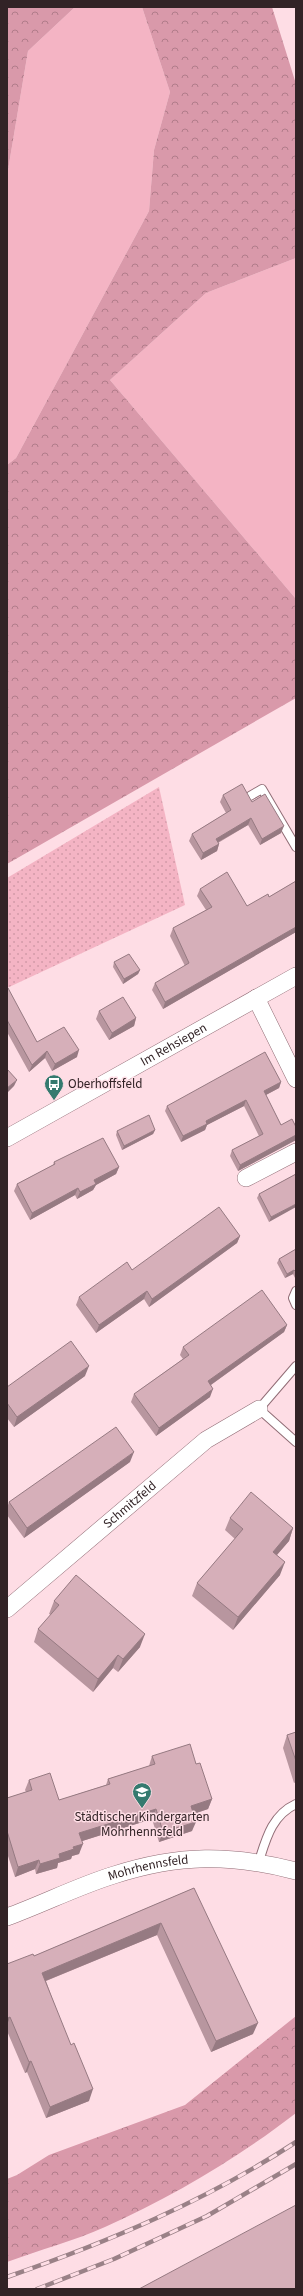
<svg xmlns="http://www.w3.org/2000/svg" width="303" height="2296" font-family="'Source Sans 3',sans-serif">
	<defs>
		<pattern id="forest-crowns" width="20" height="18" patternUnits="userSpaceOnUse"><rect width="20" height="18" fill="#d999aa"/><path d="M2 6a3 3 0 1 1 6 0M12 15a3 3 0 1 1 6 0" fill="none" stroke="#b17c8a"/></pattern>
		<pattern id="park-dots" width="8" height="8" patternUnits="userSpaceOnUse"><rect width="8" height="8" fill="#f4b4c4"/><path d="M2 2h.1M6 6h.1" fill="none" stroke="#d29aa8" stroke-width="1.8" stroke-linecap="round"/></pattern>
	</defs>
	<rect width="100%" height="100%" fill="#fedde5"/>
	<path fill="#f4b4c4" d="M75,7H142L170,92L154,150L149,211L16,458L7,465V176L28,51Z
		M296,258V599L110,380L206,293Z"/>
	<path fill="url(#forest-crowns)" d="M7,7H75L28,51L7,176Z
		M142,7H272L296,84V258L206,293L110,380L296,599V698L7,864V465L16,458L149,211L154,150L170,92Z
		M296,2016V2113C238,2158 172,2197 105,2227C74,2241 39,2250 7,2262V2179L17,2175L49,2155L185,2105Z"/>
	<path fill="url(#park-dots)" d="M159,787L185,905L7,988V878Z"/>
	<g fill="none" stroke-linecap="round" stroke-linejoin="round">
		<g stroke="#916d76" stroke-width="10">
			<path id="lane" d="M250,796L262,789L296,847
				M296,1291L293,1298L296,1305
				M296,1366L259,1409L296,1442
				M259,1861C266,1839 272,1815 296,1804"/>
		</g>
		<g stroke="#916d76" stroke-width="18">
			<g id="street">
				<path d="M256,998L296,1079"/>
				<path id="s1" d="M7,1138L296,976"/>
				<path d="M246,1178L296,1152"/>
				<path id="s2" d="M7,1609L206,1440L259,1409"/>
				<path id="s3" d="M7,1917C43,1904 78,1886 114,1875C179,1854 231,1854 296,1871"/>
			</g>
		</g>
		<use href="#lane" stroke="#fff" stroke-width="8"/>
		<use href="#street" stroke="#fff" stroke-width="17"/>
		<g stroke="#9a8187" stroke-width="4.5">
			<path id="rail" d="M7,2277C108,2242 206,2201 296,2142
				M37,2289L114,2259L207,2216L296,2164"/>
		</g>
		<use href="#rail" stroke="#fedde5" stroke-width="3" stroke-dasharray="9" stroke-linecap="butt"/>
	</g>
	<path fill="#b8969f" d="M223,795L252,802L281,833L260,845L248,825L218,843L219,844L217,851L201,860L189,841L192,834L226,813L220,802Z
		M296,881V932L163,1009L152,990L155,983L185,966L170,936L173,928L206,910L197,896L200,889L247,906L269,897Z
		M114,962L140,970L138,974L123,984L113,967Z
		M7,988L37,1042L77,1057L52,1071L45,1058L29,1072L7,1032Z
		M99,1011L136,1018L134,1026L109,1040L96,1019Z
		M281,1082L279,1088L266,1095L281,1125L296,1127V1140L238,1171L230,1156L232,1150L259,1136L244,1106L207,1125L205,1130L181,1142L165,1111L167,1106Z
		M155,1130L153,1134L122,1150L116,1135L117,1131Z
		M54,1162L119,1167L116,1174L96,1185L93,1190L77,1199L75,1195L30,1220L14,1191L17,1184L53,1165Z
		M296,1174L269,1222L257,1198L259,1194Z
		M240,1236L237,1243L149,1307L144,1299L96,1333L76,1305L79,1297L132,1270Z
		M296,1249V1280L293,1274L285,1278L277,1263L279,1259Z
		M287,1325L284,1332L211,1385L210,1397L156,1436L131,1402L134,1394L183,1359L180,1355L183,1347Z
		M85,1376L14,1427L7,1418V1387Z
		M130,1462L24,1538L7,1515V1508L9,1502Z
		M230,1518L293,1528L289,1541L277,1555L280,1575L233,1630L192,1596L197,1583L235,1539L225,1530Z
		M54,1601L140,1647L118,1672L113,1668L93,1692L34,1642L38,1629L51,1615L49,1614Z
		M296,1732V1782L294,1783L283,1748L287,1735Z
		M152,1756L196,1764L212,1799L208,1809L194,1814L192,1831L159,1842L152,1819L82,1841L79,1854L72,1856L71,1859L58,1863L57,1868L36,1874L35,1869L15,1877L7,1853V1798L26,1792L25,1790L29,1780L59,1800L106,1785L108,1779L149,1766Z
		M194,1888L253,2034L211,2052L157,1935L46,1981L89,2101L46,2118L27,2072L25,2073L7,2031V1964L34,1956Z"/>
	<path fill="#967a82" d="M251,818L248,825L213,845L216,839Z
		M284,826L281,833L260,845L262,839Z
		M219,844L217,851L201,860L203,853Z
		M296,927V932L163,1009L165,1002Z
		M140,970L138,974L123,984L124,979Z
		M136,1018L134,1026L109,1040L112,1033Z
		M79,1050L77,1057L52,1071L55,1064Z
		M47,1051L45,1058L29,1072L32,1065Z
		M17,1080L14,1086L7,1093V1088Z
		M281,1082L279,1088L262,1097L264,1091Z
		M246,1100L244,1106L207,1125L205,1130L181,1142L183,1136L206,1121Z
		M155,1130L153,1134L122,1150L124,1146Z
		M296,1135V1140L238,1171L240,1165Z
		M119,1167L116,1174L96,1185L93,1190L77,1199L80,1192L94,1180Z
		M78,1188L75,1195L30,1220L32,1213Z
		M296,1204V1207L269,1222L271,1217Z
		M240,1236L237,1243L149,1307L152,1299Z
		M294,1270L293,1274L285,1278L287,1274Z
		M147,1291L144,1299L96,1333L99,1325Z
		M287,1325L284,1332L205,1389L208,1381Z
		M89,1366L85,1376L14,1427L17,1417Z
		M213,1389L210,1397L156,1436L159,1428Z
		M134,1452L130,1462L24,1538L27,1528Z
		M293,1528L289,1541L268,1565L273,1552Z
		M285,1562L280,1575L233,1630L238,1617Z
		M145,1634L140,1647L118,1672L123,1659Z
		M118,1655L113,1668L93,1692L98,1679Z
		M212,1799L208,1809L187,1816L191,1806Z
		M156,1809L152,1819L76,1843L79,1833Z
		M196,1822L192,1831L159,1842L163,1832Z
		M83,1844L79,1854L72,1856L71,1859L58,1863L57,1868L36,1874L40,1864L73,1847Z
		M39,1860L35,1869L15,1877L18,1867Z
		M161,1923L157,1935L38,1984L42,1973Z
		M10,2017L7,2025L8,2018Z
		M258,2023L253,2034L211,2052L216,2041Z
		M31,2061L27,2072L25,2073L29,2062Z
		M93,2089L89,2101L46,2118L50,2107Z"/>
	<path fill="#d6afb9" stroke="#967a82" d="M242,784L252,802L265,794L284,826L262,839L251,818L216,839L219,844L203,853L192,834L231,810L223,795Z
		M227,872L247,906L268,894L269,897L296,881V927L165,1002L155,983L189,963L173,928L212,907L200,889Z
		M129,954L140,970L124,979L114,962Z
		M7,988H8L37,1042L64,1027L79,1050L55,1064L47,1051L32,1065L7,1020Z
		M123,997L136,1018L112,1033L99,1011Z
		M265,1052L281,1082L264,1091L281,1125L292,1119L296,1127V1135L240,1165L232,1150L263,1134L246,1100L206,1121L207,1124L183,1136L167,1106Z
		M7,1069L17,1080L7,1088Z
		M149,1115L155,1130L124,1146L117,1131Z
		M103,1138L119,1167L94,1180L96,1184L80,1192L78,1188L32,1213L17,1184L55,1164L54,1162Z
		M296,1174V1204L271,1217L259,1194Z
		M219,1207L240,1236L152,1299L147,1291L99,1325L79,1297L127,1262L132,1270Z
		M296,1249V1272L294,1270L287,1274L279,1259Z
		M262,1290L287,1325L208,1381L213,1389L159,1428L134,1394L189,1355L183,1347Z
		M71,1341L89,1366L17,1417L7,1403V1387Z
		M116,1427L134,1452L27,1528L9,1502Z
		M251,1492L293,1528L273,1552L285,1562L238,1617L197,1583L243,1529L230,1518Z
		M76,1575L145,1634L123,1659L118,1655L98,1679L38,1629L59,1605L54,1601Z
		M296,1732V1761L287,1735Z
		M190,1744L196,1764L200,1763L212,1799L191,1806L196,1822L163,1832L156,1809L79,1833L83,1844L73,1847L74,1849L59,1854L60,1858L40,1864L39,1860L18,1867L7,1831V1798L32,1790L29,1780L50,1773L59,1800L110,1784L108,1779L155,1764L152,1756Z
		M194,1888L258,2023L216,2041L161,1923L42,1973L71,2045L74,2043L93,2089L50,2107L31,2061L29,2062L10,2017L8,2018L7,2016V1964L33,1954L34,1956Z
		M296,2205V2289H139Z"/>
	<defs>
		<g id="bus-pin" transform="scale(1)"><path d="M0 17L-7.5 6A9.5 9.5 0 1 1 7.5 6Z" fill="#357a6f" stroke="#fedde5"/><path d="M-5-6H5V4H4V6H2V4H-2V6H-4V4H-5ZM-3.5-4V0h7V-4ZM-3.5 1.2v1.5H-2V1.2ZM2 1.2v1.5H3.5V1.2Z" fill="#fff"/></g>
		<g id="school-pin" transform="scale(1)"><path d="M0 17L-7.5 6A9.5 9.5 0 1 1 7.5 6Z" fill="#357a6f" stroke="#fedde5"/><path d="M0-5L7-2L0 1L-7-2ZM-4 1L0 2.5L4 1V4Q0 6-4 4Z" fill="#fff"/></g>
	</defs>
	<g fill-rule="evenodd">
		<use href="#bus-pin" x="54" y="1084"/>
		<use href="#school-pin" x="142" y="1792"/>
	</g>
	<g text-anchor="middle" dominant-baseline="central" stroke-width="3" stroke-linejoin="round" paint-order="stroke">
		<g font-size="13" fill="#322326" stroke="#fedde5">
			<text stroke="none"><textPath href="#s1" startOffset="191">Im Rehsiepen</textPath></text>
			<text stroke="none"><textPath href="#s2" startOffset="161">Schmitzfeld</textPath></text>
			<text stroke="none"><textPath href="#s3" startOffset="150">Mohrhennsfeld</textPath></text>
		</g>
		<g font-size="13" fill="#322326" stroke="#fedde5" text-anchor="start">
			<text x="68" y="1084">Oberhoffsfeld</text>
			<text x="142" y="1817" text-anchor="middle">Städtischer Kindergarten<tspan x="142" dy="15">Mohrhennsfeld</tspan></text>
		</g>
	</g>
	<rect width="303" height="2296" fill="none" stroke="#322326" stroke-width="16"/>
</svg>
